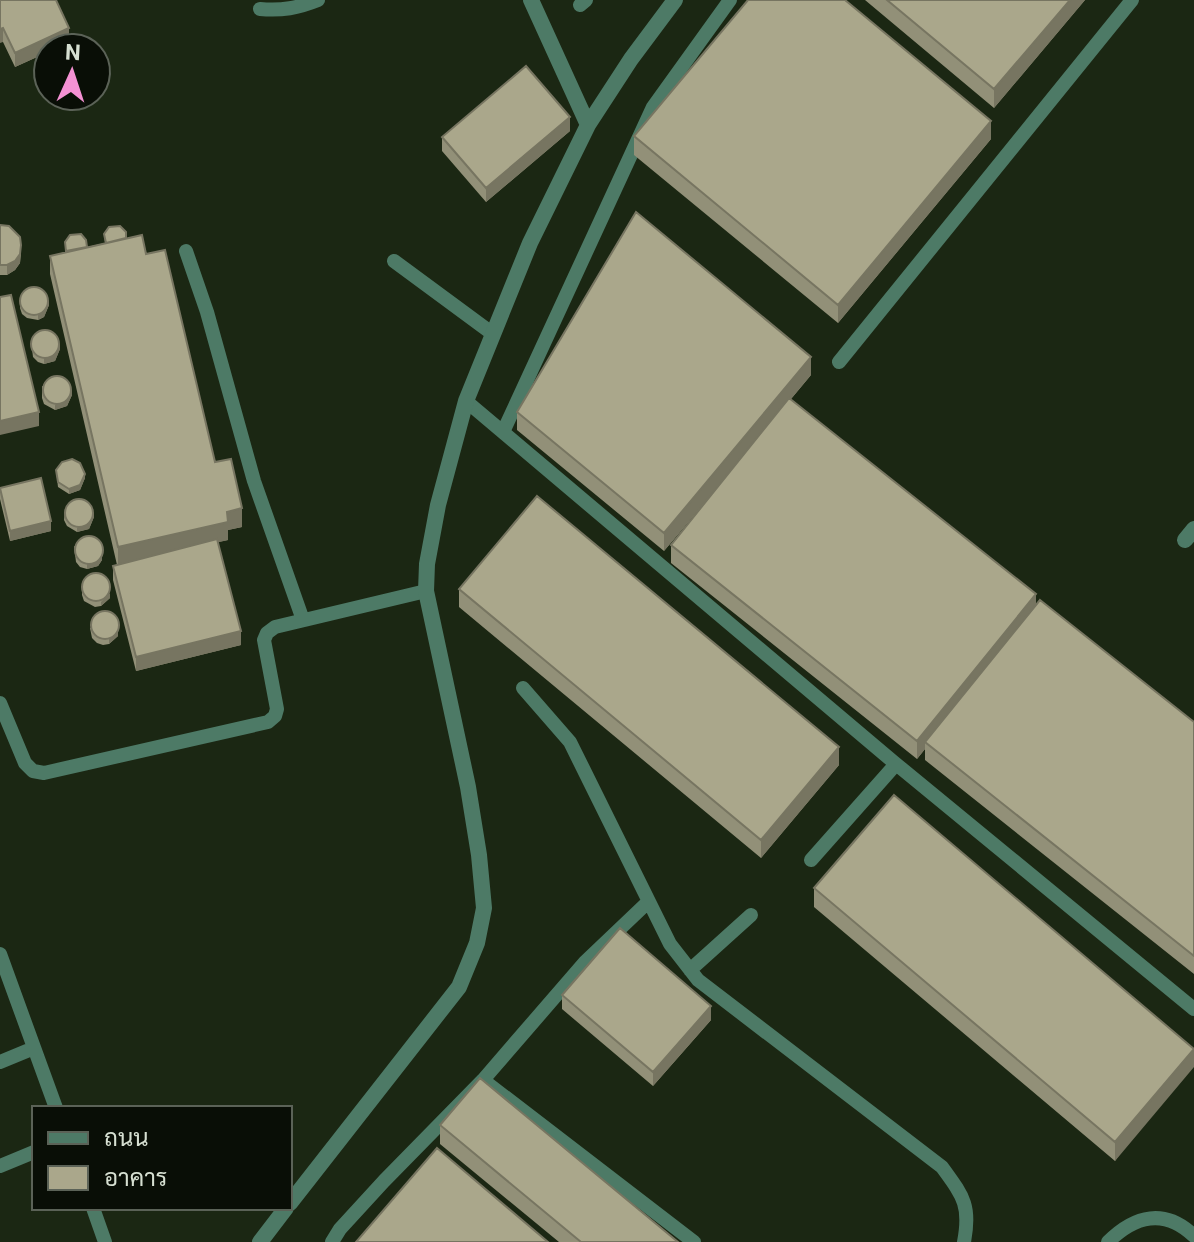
<svg xmlns="http://www.w3.org/2000/svg" width="1194" height="1242" font-family="Roboto,Sarabun,sans-serif">
	<rect width="100%" height="100%" fill="#1b2713"/>
	<g fill="none" stroke-linecap="round" stroke-linejoin="round">
		<path stroke="#4d7a66" stroke-width="14" d="M580,5L586,0
			M260,9C282,11 298,8 318,0
			M186,251L207,312L254,481L303,620
			M394,261L493,334
			M839,362L1132,0
			M466,401L896,764L1194,1009
			M503,432L653,107L730,0
			M523,688L570,742L670,944L698,980L942,1167C963,1196 971,1205 964,1242
			M0,703L25,763L33,771L44,773L268,722L275,716L277,709L264,640L267,633L275,627L426,591
			M811,860L896,764
			M0,954L56,1108
			M690,970L751,915
			M0,1062L34,1048
			M483,1080L694,1242
			M0,1166L34,1152
			M93,1208L105,1242
			M332,1242L340,1229L384,1181L483,1080L585,962L648,902
			M1108,1242C1135,1215 1165,1208 1194,1236"/>
		<path stroke="#4d7a66" stroke-width="16" d="M531,0L588,125
			M1185,540L1194,529
			M290,1203L459,987L477,943L484,908L479,855L468,787L426,591L427,564L438,505L466,401L530,243L588,125L631,59L675,0
			M260,1242L286,1208"/>
	</g>
	<path fill="#929078" d="M0,0L69,42L56,48H48V52L15,67L3,42Z
		M865,0H1085L994,108Z
		M570,131L486,202L442,151V137Z
		M634,136L991,139L838,323L634,155Z
		M0,225L21,254L20,263L15,270L7,275H0Z
		M104,234L126,238L146,254L215,462L242,527L228,530V540L218,542L241,645L136,671L113,580V566L117,565L50,274V256L65,252V242L87,247L105,243Z
		M20,297L49,305L44,317L38,320L27,318L22,314L20,308Z
		M31,341L60,349L55,361L44,364L38,362L33,357Z
		M811,375L791,399L1036,605L1194,722V974L925,760V749L917,759L671,563V545L707,500L664,551L517,430V412Z
		M42,386L72,395L67,406L55,410L44,404L42,398Z
		M56,470L85,478L80,490L69,494L58,487Z
		M0,488L51,531L10,541L0,499Z
		M65,509L94,517L89,529L77,532L67,526L64,520Z
		M74,546L102,560L98,566L87,569L80,567L76,562Z
		M82,584L110,598L101,606L95,607L84,601L82,595Z
		M459,589L839,765L761,858L459,607Z
		M118,619V636L109,644L103,645L97,643L92,638L90,628Z
		M814,888L1194,1049L1115,1161L814,907Z
		M562,995L711,1020L653,1086L562,1009Z
		M440,1125L678,1242H559L440,1144Z"/>
	<path fill="#777561" d="M1070,0H1085L994,108V89Z
		M3,28V42L0,43V29Z
		M69,28V42L56,48H48V52L15,67V53Z
		M570,117V131L486,202V188Z
		M991,121V139L838,323V305Z
		M21,245L20,263L15,270L7,275V265Z
		M49,301V305L44,317L38,320V315Z
		M60,344V349L55,361L44,364V359Z
		M811,357V375L664,551V533Z
		M72,390V395L67,406L55,410V405Z
		M39,412V426L0,435V421Z
		M85,474V478L80,490L69,494V489Z
		M242,508V527L228,530V540L118,566V547Z
		M94,512V517L89,529L77,532V528Z
		M51,521V531L10,541V531Z
		M102,556V560L98,566L87,569V564Z
		M110,593V598L101,606V602Z
		M1036,594V613L925,742V749L917,759V741Z
		M118,631V636L109,644V639Z
		M241,631V645L136,671V657Z
		M839,747V765L761,858V840Z
		M711,1006V1020L653,1086V1072Z
		M1194,1049V1067L1115,1161V1142Z"/>
	<path fill="#aaa78b" stroke="#777561" stroke-width="2" d="M0,0H56L69,28L15,53L3,28L0,29Z
		M748,0H845L991,121L838,305L634,136Z
		M887,0H1070L994,89Z
		M526,66L570,117L486,188L442,137Z
		M636,212L811,357L664,533L517,412Z
		M0,225L9,226L20,237L21,245L20,254L15,261L7,265H0Z
		M120,226L126,232V238L106,243L104,234L109,227Z
		M81,234L86,240L87,247L66,251L65,242L70,235Z
		M142,235L146,254L165,250L215,462L231,459L242,508L227,512L228,522L118,547L50,256Z
		M20 301a14 14 0 1 1 28 0a14 14 0 1 1-28 0Z
		M11,295L39,412L0,421V297Z
		M31 344a14 14 0 1 1 28 0a14 14 0 1 1-28 0Z
		M43 390a14 14 0 1 1 28 0a14 14 0 1 1-28 0Z
		M789,398L1036,594L917,741L671,545Z
		M72,459L80,463L85,474L80,485L69,489L58,482L56,470L62,462Z
		M41,478L51,521L10,531L0,488Z
		M537,496L839,747L761,840L459,589Z
		M65 513a14 14 0 1 1 28 0a14 14 0 1 1-28 0Z
		M75 550a14 14 0 1 1 28 0a14 14 0 1 1-28 0Z
		M217,539L241,631L136,657L113,566Z
		M82 587a14 14 0 1 1 28 0a14 14 0 1 1-28 0Z
		M1040,600L1194,722V956L925,742Z
		M91 625a14 14 0 1 1 28 0a14 14 0 1 1-28 0Z
		M894,795L1194,1049L1115,1142L814,888Z
		M620,928L711,1006L653,1072L562,995Z
		M480,1078L678,1242H581L440,1125Z
		M437,1148L548,1242H356Z"/>
	<rect x="32" y="1106" width="260" height="104" fill="#090e06" stroke="#5b6257" stroke-width="2"/>
	<rect x="48" y="1132" width="40" height="12" fill="#4d7a66" stroke="#5b6257" stroke-width="2"/>
	<text x="104" y="1146" font-size="24" fill="#d6dfd1">ถนน</text>
	<rect x="48" y="1166" width="40" height="24" fill="#aaa78b" stroke="#5b6257" stroke-width="2"/>
	<text x="104" y="1186" font-size="24" fill="#d6dfd1">อาคาร</text>
	<g transform="translate(72 72) rotate(3)"><circle r="38" fill="#090e06" stroke="#5b6257" stroke-width="2"/>
	<path d="M0-6L14 30L0 20L-14 30Z" fill="#f491d3"/>
	<text y="-12" font-size="22" font-weight="bold" text-anchor="middle" fill="#d6dfd1">N</text>
	</g>
</svg>
